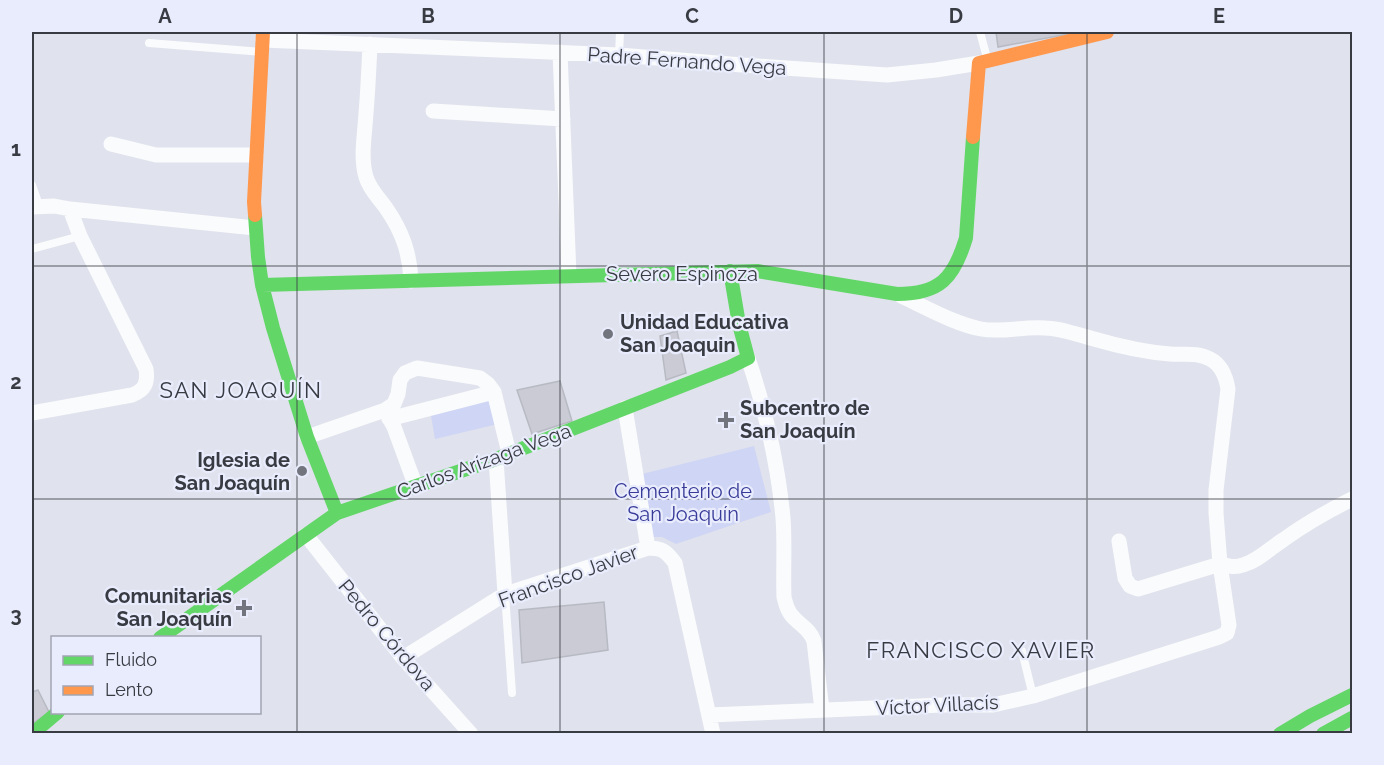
<svg xmlns="http://www.w3.org/2000/svg" width="1384" height="765" font-family="Raleway,sans-serif">
	<rect width="100%" height="100%" fill="#e0e2ed"/>
	<path fill="#cfd5f4" d="M492,393L502,423L435,439L430,410Z
		M754,446L771,512L676,544L662,537H650L642,474Z"/>
	<path fill="#cacbd4" stroke="#b8bac3" stroke-width="1.5" d="M996,32H1073L1074,33L998,47Z
		M677,331L686,373L666,380L660,336Z
		M560,381L572,421L532,434L517,390Z
		M604,602L608,650L522,663L519,610Z
		M38,690L49,712L32,724V692Z"/>
	<g fill="none" stroke-linecap="round" stroke-linejoin="round">
		<path stroke="#fafbfc" stroke-width="8" d="M980,32L987,58
			M149,43L261,52
			M619,55L620,32
			M32,185L39,205
			M32,249L80,236
			M505,594L512,693
			M1022,651L1033,696"/>
		<path stroke="#fafbfc" stroke-width="15" d="M263,40L619,55L742,65L887,75L936,70L979,63
			M370,44C369,67 368,90 366,113C365,134 360,157 366,177C370,190 379,198 386,208C402,231 410,253 411,281
			M560,52L569,275
			M433,111L563,119
			M111,144L156,155H256
			M32,207L54,206L70,209L255,228
			M748,358C765,409 778,464 783,518C785,544 783,571 784,597C786,605 788,613 795,619C803,627 810,630 814,641L822,710
			M625,408L648,548
			M385,410L394,404L398,394L400,380L405,373L417,368L480,378L488,384L494,392
			M32,413L132,395C145,390 148,383 146,369L80,236L70,209
			M389,419L494,392L509,453
			M307,437L385,410L394,427L416,487
			M496,459L505,594
			M306,535L403,658L471,734
			M1119,541L1125,578L1130,586L1138,589L1220,564C1228,566 1235,568 1243,565C1258,561 1270,548 1283,540C1305,524 1328,511 1352,499
			M403,658L505,594L648,548C662,548 666,551 675,563L713,734
			M709,715L943,705H993L1033,696L1219,637L1227,633L1229,625L1220,564L1216,513V490L1228,389C1226,377 1222,365 1210,359C1198,352 1184,355 1170,354C1144,352 1118,346 1094,339C1078,335 1061,328 1045,328C1024,326 1002,333 981,329C955,324 925,307 901,296"/>
		<path stroke="#63d668" stroke-width="14" d="M255,215L258,257L262,285L273,328L307,437L337,513
			M262,285L757,271L897,294C940,294 954,278 966,238L973,137
			M160,638L337,513L496,459L730,367L748,358L739,324L730,271
			M32,734L58,712
			M1280,734L1310,716L1352,695
			M1323,734L1352,718"/>
		<path stroke="#ff974d" stroke-width="14" d="M973,137L979,63L1107,32
			M255,215L254,202L263,32"/>
	</g>
	<path fill="none" stroke="#393b43" stroke-width="1.5" stroke-opacity="0.55" d="M297,32V734M560,32V734M824,32V734M1087,32V734M32,266H1352M32,499H1352"/>
	<g fill="#73757e" stroke="#e8ecfc" stroke-width="2">
		<circle cx="608" cy="334" r="6"/>
		<path d="M723 411h6v6h6v6h-6v6h-6v-6h-6v-6h6z"/>
		<circle cx="302" cy="471" r="6"/>
		<path d="M241 599h6v6h6v6h-6v6h-6v-6h-6v-6h6z"/>
	</g>
	<g text-anchor="middle" dominant-baseline="central" stroke-width="4.5" stroke-linejoin="round" paint-order="stroke">
		<g font-size="20" fill="#393b43" stroke="#e8ecfc">
			<text transform="translate(687 61) rotate(4)">Padre Fernando Vega</text>
			<text x="682" y="274">Severo Espinoza</text>
			<text transform="translate(484 461) rotate(-20)">Carlos Arízaga Vega</text>
			<text transform="translate(568 576) rotate(-20)">Francisco Javier</text>
			<text transform="translate(387 635) rotate(50)">Pedro Córdova</text>
			<text transform="translate(937 705) rotate(-3)">Víctor Villacís</text>
		</g>
		<g font-size="20" font-weight="bold" fill="#393b43" stroke="#e8ecfc" text-anchor="start">
			<text x="620" y="322">Unidad Educativa<tspan x="620" dy="23">San Joaquin</tspan></text>
			<text x="740" y="408">Subcentro de<tspan x="740" dy="23">San Joaquín</tspan></text>
			<text x="290" y="460" text-anchor="end">Iglesia de<tspan x="290" dy="23">San Joaquín</tspan></text>
			<text x="232" y="596" text-anchor="end">Comunitarias<tspan x="232" dy="23">San Joaquín</tspan></text>
		</g>
		<g font-size="20" fill="#383b98" stroke="#e8ecfc">
			<text x="683" y="491">Cementerio de<tspan x="683" dy="23">San Joaquín</tspan></text>
		</g>
		<g font-size="22" letter-spacing="1.5" fill="#393b43" stroke="#e8ecfc">
			<text x="241" y="390">SAN JOAQUÍN</text>
			<text x="981" y="650">FRANCISCO XAVIER</text>
		</g>
	</g>
	<rect width="1384" height="765" fill="none" stroke="#e8ecfc" stroke-width="66"/>
	<rect x="51" y="636" width="210" height="78" fill="#e8ecfc" stroke="#a2a5b2" stroke-width="1.5"/>
	<rect x="63" y="656" width="30" height="9" fill="#63d668" stroke="#a2a5b2" stroke-width="1.5"/>
	<text x="105" y="666" font-size="18" fill="#393b43">Fluido</text>
	<rect x="63" y="686" width="30" height="9" fill="#ff974d" stroke="#a2a5b2" stroke-width="1.5"/>
	<text x="105" y="696" font-size="18" fill="#393b43">Lento</text>
	<rect x="33" y="33" width="1318" height="699" fill="none" stroke="#393b43" stroke-width="2"/>
	<g font-size="20" text-anchor="middle" font-weight="bold" fill="#393b43">
		<text x="165" y="23">A</text>
		<text x="428" y="23">B</text>
		<text x="692" y="23">C</text>
		<text x="956" y="23">D</text>
		<text x="1219" y="23">E</text>
		<text x="16" y="156">1</text>
		<text x="16" y="389">2</text>
		<text x="16" y="622">3</text>
	</g>
</svg>
